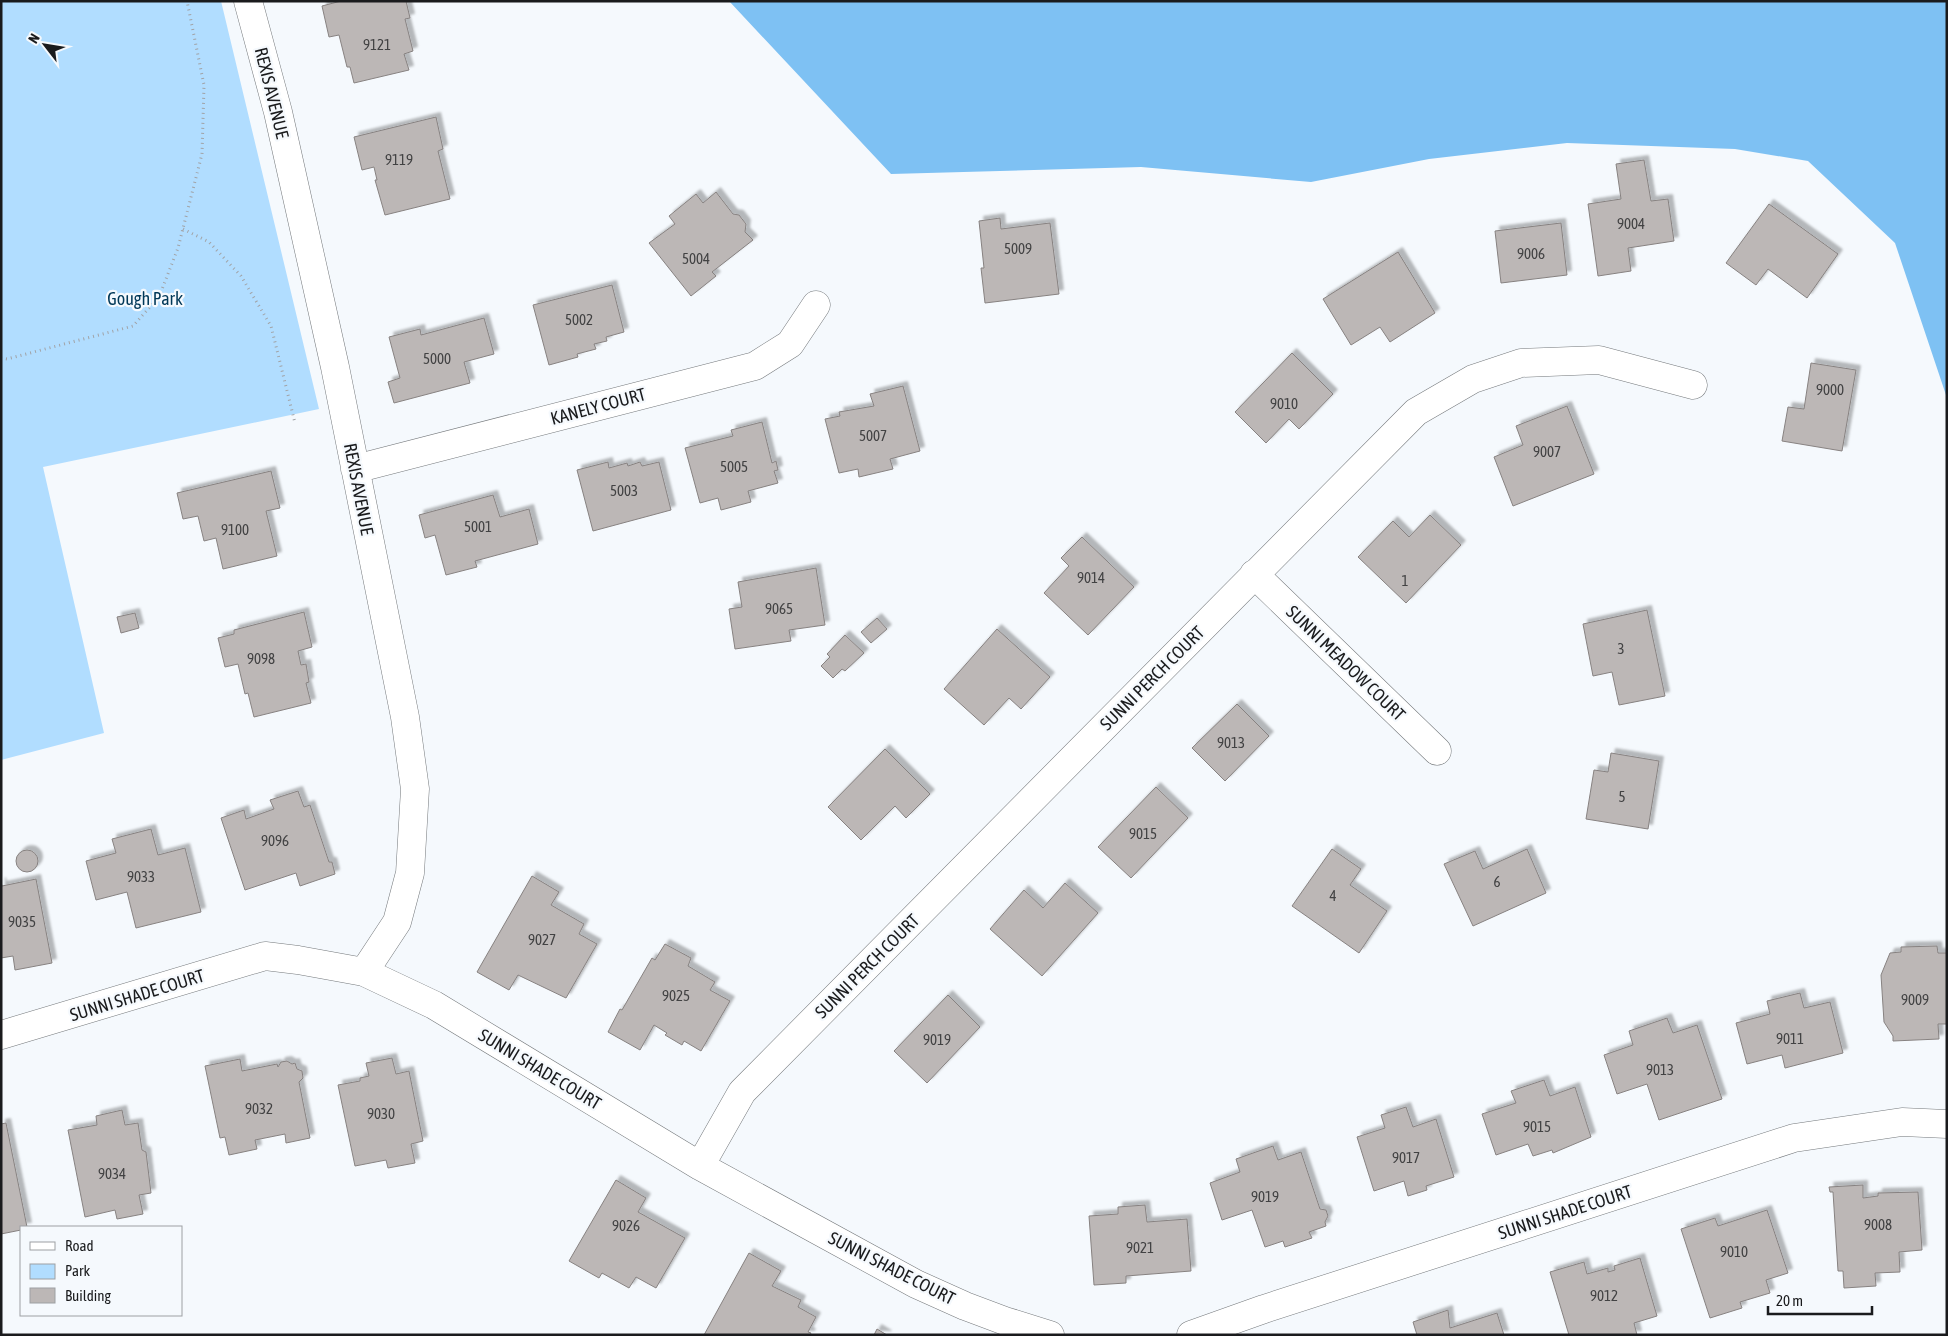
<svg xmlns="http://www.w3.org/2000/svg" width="1948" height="1336" font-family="'Asap Condensed',sans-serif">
	<defs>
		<filter id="shadow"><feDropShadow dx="4.5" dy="-4.5" stdDeviation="1" flood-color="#0004"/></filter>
	</defs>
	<rect width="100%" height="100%" fill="#f5f9fd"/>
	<path fill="#b1ddff" d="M1,1H221L319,409L43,467L104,733L1,760Z"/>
	<path fill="#7ec1f3" d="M729,1H1947V398L1895,243L1808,161L1735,149L1567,143L1429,159L1311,182L1141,167L891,174Z"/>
	<path fill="#bcb7b6" stroke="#878281" filter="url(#shadow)" d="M341,1H406L410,18L405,19L413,51L404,54L409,70L354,83L350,67H347L339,35L329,37L322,6Z
		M436,117L443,149L438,151L450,199L385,215L375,180H377L374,167L362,170L354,137Z
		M1644,160L1651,201L1668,199L1674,241L1628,248L1631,271L1598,276L1588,204L1621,199L1616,164Z
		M716,192L733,214L739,215L746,224L745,232L753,240L712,272L716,276L691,296L649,243L675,224L669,216L696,194L703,203Z
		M1769,204L1838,254L1807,298L1768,269L1756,285L1726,263Z
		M1000,218L1001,229L1050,223L1059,294L985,303L981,268H984L979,221Z
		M1561,223L1567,275L1501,283L1495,231Z
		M1398,252L1435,313L1390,342L1380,327L1351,345L1323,299Z
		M612,285L624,332L606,337L607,341L594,344L596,349L577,354L578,357L549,365L533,305Z
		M484,318L494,354L464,362L470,383L394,403L388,382L400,378L389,337L420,329L421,335Z
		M1292,353L1333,394L1299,429L1289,419L1266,443L1235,412Z
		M1811,363L1856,370L1842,451L1782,441L1788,407L1804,409Z
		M903,386L920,451L890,459L893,469L859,477L858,469L839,473L825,419L840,416L839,412L874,406L870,394Z
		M1567,406L1594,474L1513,506L1494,457L1523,445L1516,426Z
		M762,422L772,463L776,461L778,470L774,471L778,483L748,491L751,502L721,510L718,498L700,503L685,448L733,436L731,430Z
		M608,462L609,468L627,463L628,466L640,462L642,466L659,462L671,510L593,531L577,470Z
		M271,471L280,508L266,511L277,556L223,569L216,538L204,541L198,516L183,519L177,493Z
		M493,495L500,517L529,509L538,544L475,561L477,567L446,575L435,535L425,538L419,515Z
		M1430,515L1461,545L1406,603L1358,557L1393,521L1409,537Z
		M1082,537L1134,587L1088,635L1044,593L1069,566L1061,558Z
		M816,568L825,625L789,630L791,641L735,649L729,609L742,607L738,582Z
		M1647,610L1665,696L1619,705L1612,672L1593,676L1583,624Z
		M304,612L312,647L298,651L301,665L306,664L309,682L306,683L311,703L254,717L248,693L245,694L238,664L225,667L218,638L234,634V630Z
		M135,613L139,628L121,633L117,617Z
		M877,618L887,629L871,643L861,632Z
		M997,629L1050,677L1021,709L1009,698L984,725L944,689Z
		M845,635L864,653L845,671L842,669L833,678L821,666L830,657L827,654Z
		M1237,704L1269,736L1225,781L1192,748Z
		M885,749L930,794L906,818L895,806L861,840L828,807Z
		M1611,753L1659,761L1648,829L1586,819L1594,770L1608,772Z
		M1156,787L1188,818L1131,878L1098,847Z
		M298,791L304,807L310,805L329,862H332L335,874L300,886L296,873L245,890L221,818L244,810L246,819L274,809L270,800Z
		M151,829L158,855L185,848L201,912L136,928L127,892L96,900L86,861L116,853L112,839Z
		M1332,849L1361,869L1350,885L1387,911L1359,953L1292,906Z
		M1527,849L1546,893L1473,926L1444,864L1475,851L1483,869Z
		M16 861a11 11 0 1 1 22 0a11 11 0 1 1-22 0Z
		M532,876L559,892L551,905L584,924L579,934L597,944L566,998L518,975L509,990L477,972Z
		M36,879L52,963L15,970L13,956L1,958V882L2,886Z
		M1065,883L1098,913L1042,976L990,929L1024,890L1043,908Z
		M665,944L691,958L688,966L715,982L710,990L730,1001L701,1051L684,1041L682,1045L665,1035L667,1033L654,1025L640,1050L608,1032L620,1009L622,1010L652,958L655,960Z
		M1937,946L1938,953H1947V1024H1938L1939,1039L1893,1041V1036L1884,1022L1881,975L1890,953L1901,952V947Z
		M1800,993L1804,1008L1830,1002L1843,1053L1785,1068L1782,1055L1747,1064L1736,1023L1770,1014L1767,1001Z
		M948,995L980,1027L927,1083L894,1051Z
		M1667,1018L1673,1033L1697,1025L1722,1099L1659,1120L1647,1084L1617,1094L1604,1055L1633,1045L1629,1031Z
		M392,1058L396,1074L409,1071L423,1141L411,1144L415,1163L388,1168L386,1160L355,1166L338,1085L360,1081V1078L369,1076L366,1063Z
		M240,1059L242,1071L277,1064L278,1067L281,1062L287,1061L292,1064L295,1063L297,1069L302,1071L303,1078L299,1082L310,1138L286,1143L285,1134L255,1140L257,1149L229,1155L225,1137L220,1138L205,1066Z
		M1544,1080L1550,1096L1575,1087L1591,1137L1553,1153L1552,1150L1533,1156L1528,1144L1496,1155L1482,1114L1516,1103L1511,1091Z
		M1406,1107L1413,1127L1436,1119L1454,1177L1426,1186L1427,1190L1408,1196L1404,1181L1374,1191L1357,1137L1385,1128L1381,1115Z
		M122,1110L125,1125L138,1123L142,1150L146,1152L151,1193L139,1195L143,1214L117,1219L115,1210L85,1217L68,1130L97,1125L96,1116Z
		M6,1123L27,1227H21V1230L1,1234V1124Z
		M1273,1146L1278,1160L1301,1152L1320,1209L1326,1210L1328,1216L1325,1222L1326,1226L1309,1232L1312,1238L1285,1247L1283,1241L1265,1247L1252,1210L1222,1220L1210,1183L1240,1172L1236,1159Z
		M616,1180L646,1198L638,1212L685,1238L656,1288L636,1277L629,1288L602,1273L599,1278L569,1261Z
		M1863,1185V1198L1878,1196V1193L1918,1192L1922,1250L1899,1252L1900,1272L1875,1273L1876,1286L1844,1288L1843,1271H1838L1833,1192H1830L1829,1187Z
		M1145,1205L1147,1222L1187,1219L1191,1271L1126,1276V1283L1094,1285L1089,1216L1118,1214V1207Z
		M1767,1210L1788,1273L1766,1280L1770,1293L1740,1302L1742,1308L1710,1318L1681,1229L1715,1218L1718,1226Z
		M749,1253L781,1271L772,1286L801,1300L798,1307L816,1317L808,1332L811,1333L810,1335H704Z
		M1640,1258L1657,1316L1634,1323L1637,1335H1569L1550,1272L1584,1262L1587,1274L1608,1268V1272L1615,1270L1614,1266Z
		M1448,1310L1450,1328L1497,1313L1504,1335H1417L1413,1322Z
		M877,1329L887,1335H874Z"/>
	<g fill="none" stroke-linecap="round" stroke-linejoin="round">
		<g stroke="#75797c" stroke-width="29">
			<path id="minor" d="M248,1L278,112L335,367L405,717L415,789L410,873L397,922L364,972
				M355,469L755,366L790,344L816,305
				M1254,574L1437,751
				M1,1035L265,956L298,960L364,972L434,1005L700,1166L916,1284L965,1306L1005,1321L1050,1335
				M700,1166L742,1092L1416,412L1473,379L1521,363L1599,360L1693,385
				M1191,1335L1264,1309L1794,1138L1902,1122L1947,1124"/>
		</g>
		<path stroke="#a1a3a7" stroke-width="3" stroke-dasharray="1 4" stroke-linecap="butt" d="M183,229L209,242L241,276L271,326L295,423
			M1,358L7,359L133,326L159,297L178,248L202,154L204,85L187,1"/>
		<use href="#minor" stroke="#fff" stroke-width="28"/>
	</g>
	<g text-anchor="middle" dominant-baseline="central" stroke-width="4.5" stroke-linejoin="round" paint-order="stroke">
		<g font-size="15" fill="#424243">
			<text x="377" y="44">9121</text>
			<text x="399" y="159">9119</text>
			<text x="1631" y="223">9004</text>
			<text x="1018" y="248">5009</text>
			<text x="1531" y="253">9006</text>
			<text x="696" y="258">5004</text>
			<text x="579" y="319">5002</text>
			<text x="437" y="358">5000</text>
			<text x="1830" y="389">9000</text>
			<text x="1284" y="403">9010</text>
			<text x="873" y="435">5007</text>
			<text x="1547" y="451">9007</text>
			<text x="734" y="466">5005</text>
			<text x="624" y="490">5003</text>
			<text x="478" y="526">5001</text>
			<text x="235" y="529">9100</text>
			<text x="1091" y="577">9014</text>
			<text x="1405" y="580">1</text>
			<text x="779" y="608">9065</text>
			<text x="1621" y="648">3</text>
			<text x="261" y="658">9098</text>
			<text x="1231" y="742">9013</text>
			<text x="1622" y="796">5</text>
			<text x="1143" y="833">9015</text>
			<text x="275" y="840">9096</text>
			<text x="141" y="876">9033</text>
			<text x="1497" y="881">6</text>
			<text x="1333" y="895">4</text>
			<text x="22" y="921">9035</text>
			<text x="542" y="939">9027</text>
			<text x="676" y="995">9025</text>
			<text x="1915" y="999">9009</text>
			<text x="1790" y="1038">9011</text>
			<text x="937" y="1039">9019</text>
			<text x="1660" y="1069">9013</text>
			<text x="259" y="1108">9032</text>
			<text x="381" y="1113">9030</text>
			<text x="1537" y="1126">9015</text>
			<text x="1406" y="1157">9017</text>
			<text x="112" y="1173">9034</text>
			<text x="1265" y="1196">9019</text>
			<text x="1878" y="1224">9008</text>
			<text x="626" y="1225">9026</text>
			<text x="1140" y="1247">9021</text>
			<text x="1734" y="1251">9010</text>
			<text x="1604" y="1295">9012</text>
		</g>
		<g font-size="18" fill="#1a1b1d" stroke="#f5f9fd">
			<text transform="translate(272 93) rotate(76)">REXIS AVENUE</text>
			<text transform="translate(598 406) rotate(-15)">KANELY COURT</text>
			<text transform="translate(359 489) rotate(79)">REXIS AVENUE</text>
			<text transform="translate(1346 663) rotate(44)">SUNNI MEADOW COURT</text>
			<text transform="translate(1152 678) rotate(-45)">SUNNI PERCH COURT</text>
			<text transform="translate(867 966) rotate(-45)">SUNNI PERCH COURT</text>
			<text transform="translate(137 995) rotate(-17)">SUNNI SHADE COURT</text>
			<text transform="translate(540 1069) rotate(31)">SUNNI SHADE COURT</text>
			<text transform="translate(1565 1212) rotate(-18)">SUNNI SHADE COURT</text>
			<text transform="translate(892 1268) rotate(27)">SUNNI SHADE COURT</text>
		</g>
		<g font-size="18" fill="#003858" stroke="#f5f9fd">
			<text x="145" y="298">Gough Park</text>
		</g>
	</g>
	<rect width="1948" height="1336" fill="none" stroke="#1a1b1d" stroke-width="5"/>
	<rect x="20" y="1226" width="162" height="90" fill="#f5f9fd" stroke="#9da0a3"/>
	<rect x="30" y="1242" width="25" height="8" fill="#ffffff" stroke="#9da0a3"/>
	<text x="65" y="1251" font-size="15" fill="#1a1b1d">Road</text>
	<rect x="30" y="1264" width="25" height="15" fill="#b1ddff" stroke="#9da0a3"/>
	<text x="65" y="1276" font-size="15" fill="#1a1b1d">Park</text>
	<rect x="30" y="1288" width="25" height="15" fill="#bcb7b6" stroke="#9da0a3"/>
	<text x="65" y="1301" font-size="15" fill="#1a1b1d">Building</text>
	<g transform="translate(45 45) rotate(301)" stroke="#f5f9fd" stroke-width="4" paint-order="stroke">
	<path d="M0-4L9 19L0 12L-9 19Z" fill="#1a1b1d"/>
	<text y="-8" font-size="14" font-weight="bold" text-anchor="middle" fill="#1a1b1d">N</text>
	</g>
	<path d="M1768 1306v8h104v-8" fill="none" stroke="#1a1b1d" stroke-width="2.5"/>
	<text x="1776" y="1306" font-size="15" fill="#1a1b1d" stroke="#f5f9fd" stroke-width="4" paint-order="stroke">20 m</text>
</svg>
